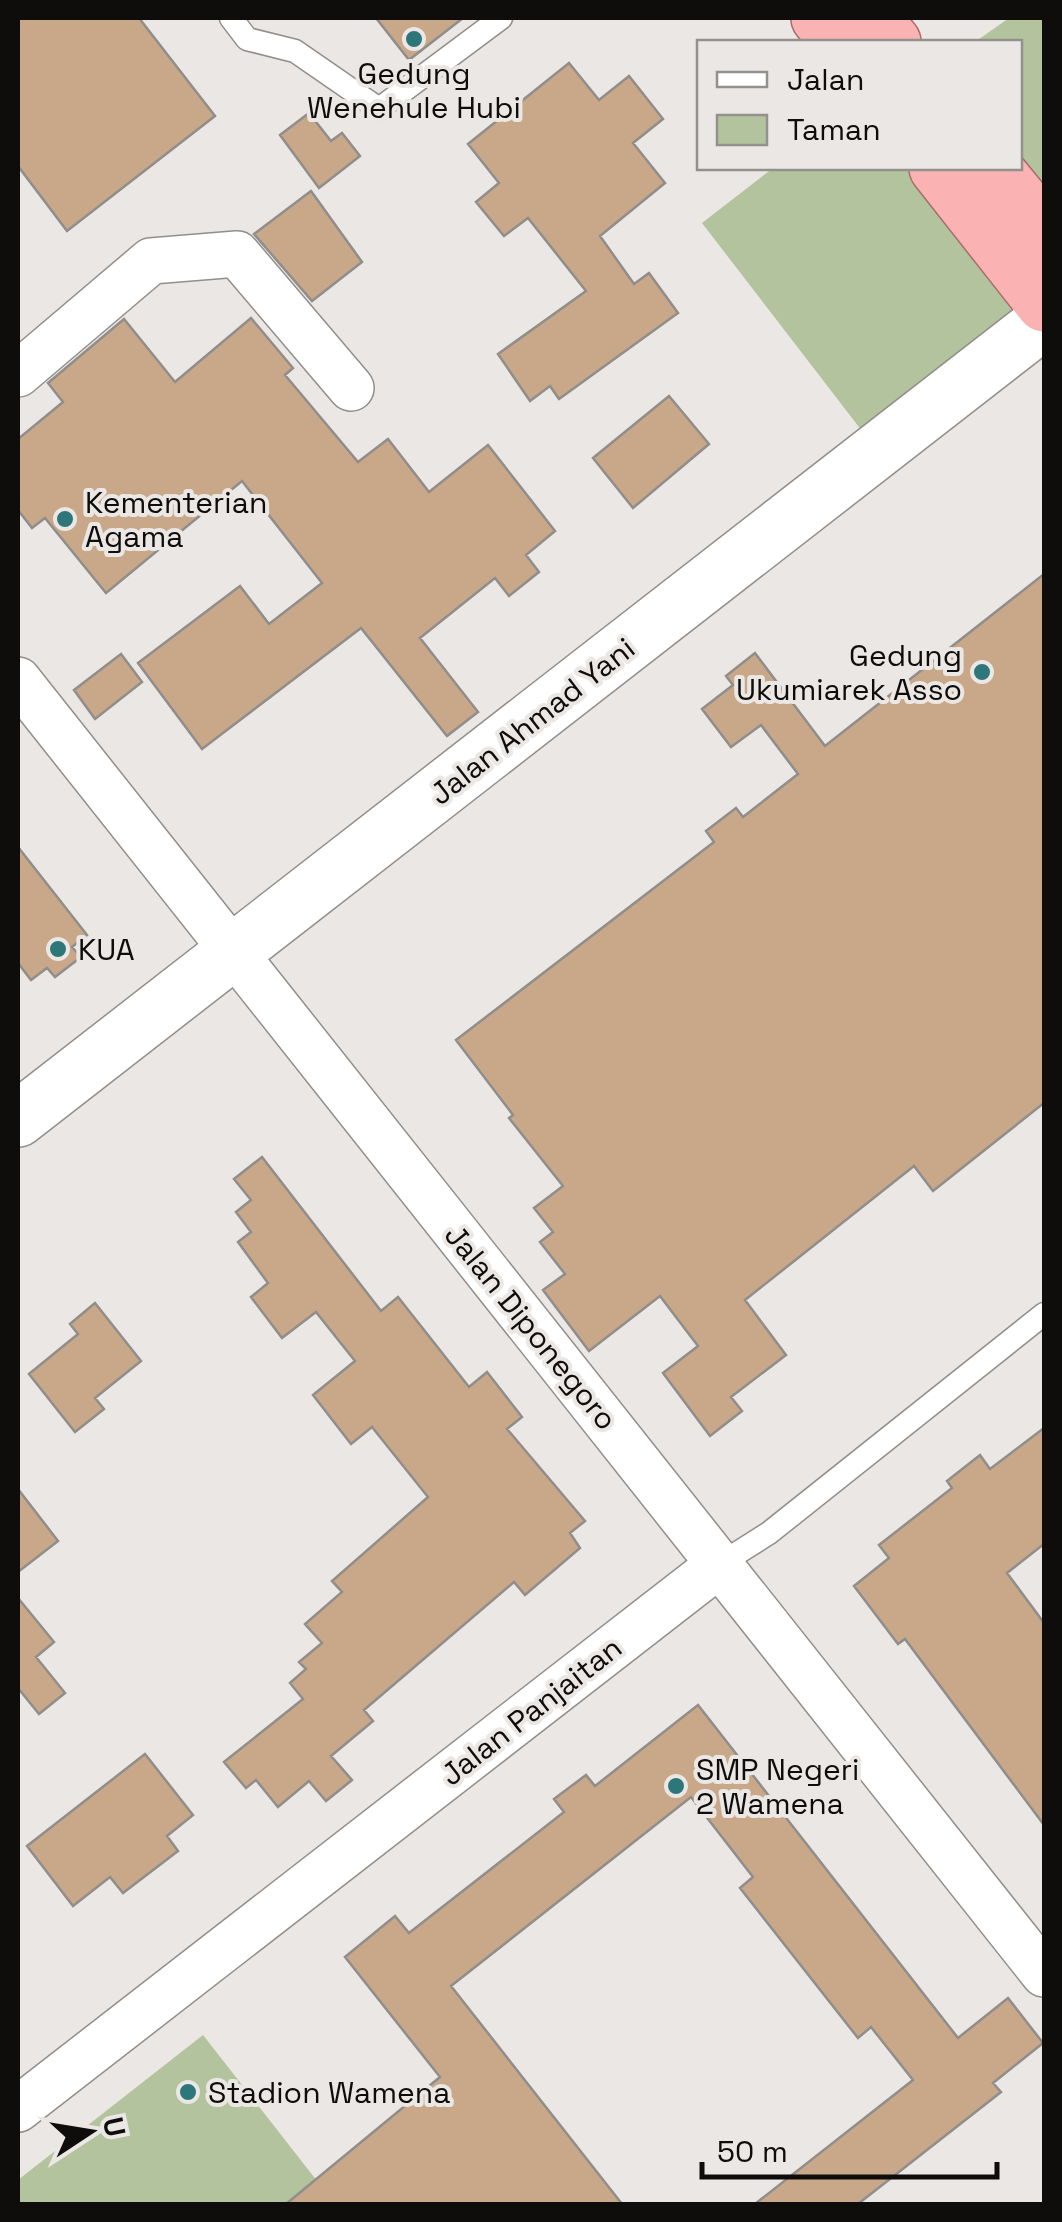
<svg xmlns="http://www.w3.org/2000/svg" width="1062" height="2222" font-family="'Space Grotesk',sans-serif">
	<rect width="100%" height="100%" fill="#ebe7e4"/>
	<path fill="#b2c39e" d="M1009,18H1044V204L1020,168V42H975Z
		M773,168H918L1018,302L1013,313L862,431L702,223Z
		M203,2035L335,2204H18V2180Z"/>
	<path fill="#c9a88a" stroke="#908d8a" stroke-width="2.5" d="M18,18H139L215,116L67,231L18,166Z
		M376,18H463L409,60Z
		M569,63L599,100L629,76L663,119L633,143L665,183L600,236L634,284L649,273L678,313L559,399L550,386L530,401L498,354L586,291L528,218L504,236L476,202L499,183L468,144Z
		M309,113L331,141L342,133L360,156L319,188L280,135Z
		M311,191L362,262L312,301L254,234Z
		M251,318L293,368L285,375L358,462L388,439L429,492L488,445L555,531L526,555L539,572L509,596L495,578L420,638L478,712L447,736L361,628L202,749L138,663L240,586L269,624L322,583L242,481L106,593L45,518L32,528L18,510V439L63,402L48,383L124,319L175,382Z
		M669,396L709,444L633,508L593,458Z
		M1044,574V1103L933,1191L914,1166L745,1300L786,1355L731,1397L742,1411L710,1436L663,1373L698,1346L660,1296L589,1351L543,1290L565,1274L540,1242L553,1232L534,1208L563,1186L509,1118L513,1115L456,1040L714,842L706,831L736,808L743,817L798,774L761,725L731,747L702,709L733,685L726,676L755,653L825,746Z
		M121,654L142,682L95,719L74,690Z
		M18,847L87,935L72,947L81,957L55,977L47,968L31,980L18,963Z
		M262,1157L381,1311L398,1297L469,1387L487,1372L522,1417L507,1429L585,1521L570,1533L580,1548L525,1595L514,1582L364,1710L373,1721L331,1756L352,1780L326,1801L309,1781L278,1807L256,1780L246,1788L224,1762L303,1699L290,1683L306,1669L299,1662L322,1643L305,1624L342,1592L332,1581L428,1497L372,1427L351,1444L313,1395L355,1361L316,1312L282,1338L251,1297L268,1283L238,1242L251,1232L236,1212L251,1200L234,1179Z
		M95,1303L141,1361L95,1398L104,1409L75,1432L29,1374L78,1334L70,1324Z
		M1044,1428V1544L1007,1573L1044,1623V1825L905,1639L898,1644L854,1586L889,1558L879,1545L952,1488L947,1481L980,1455L990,1469Z
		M18,1489L58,1541L18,1572Z
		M18,1598L54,1642L36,1657L65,1693L39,1714L18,1688Z
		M698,1705L958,2038L1008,1998L1043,2043L993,2083L1001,2092L858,2204H755L913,2080L871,2027L858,2038L740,1888L753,1877L691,1797L451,1986L622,2204H286L440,2077L345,1957L395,1916L409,1933L564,1812L554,1799L586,1775L595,1786Z
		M145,1754L193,1815L167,1836L178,1851L123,1893L110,1877L73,1906L27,1846Z"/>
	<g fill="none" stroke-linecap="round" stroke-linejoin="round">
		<g stroke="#918e8b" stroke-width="25">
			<path id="service" d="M231,18L247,39L295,51L379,109L501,18
				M720,1564L769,1533L1044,1314"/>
		</g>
		<g stroke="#918e8b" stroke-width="48">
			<path id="minor" d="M18,374L151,261L237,254L351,388
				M18,680L1044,1974
				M18,2109L720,1564"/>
		</g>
		<g stroke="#918e8b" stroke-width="58">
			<path id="secondary" d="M18,1119L1044,321"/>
		</g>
		<g stroke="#a76d6b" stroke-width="58">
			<path id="trunk" d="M819,18L839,42
				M872,18L893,42
				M937,168L1044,304
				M994,168L1044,229"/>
		</g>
		<use href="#service" stroke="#fff" stroke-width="22"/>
		<use href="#minor" stroke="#fff" stroke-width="45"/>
		<use href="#secondary" stroke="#fff" stroke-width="55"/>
		<use href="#trunk" stroke="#fab3b2" stroke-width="55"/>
	</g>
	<g fill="#2d767a" stroke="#ebe7e4" stroke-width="4">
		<circle cx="414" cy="39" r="10"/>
		<circle cx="65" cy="519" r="10"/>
		<circle cx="982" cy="672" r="10"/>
		<circle cx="58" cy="949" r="10"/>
		<circle cx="676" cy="1786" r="10"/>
		<circle cx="188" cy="2092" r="10"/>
	</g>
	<g text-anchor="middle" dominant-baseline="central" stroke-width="8" stroke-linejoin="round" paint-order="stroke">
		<g font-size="30" fill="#0e0d0c" stroke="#ebe7e4" text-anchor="start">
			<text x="414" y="73" text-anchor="middle">Gedung<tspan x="414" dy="34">Wenehule Hubi</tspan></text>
			<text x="85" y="502">Kementerian<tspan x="85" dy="34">Agama</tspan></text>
			<text x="962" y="655" text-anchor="end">Gedung<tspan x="962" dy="34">Ukumiarek Asso</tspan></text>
			<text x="78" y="949">KUA</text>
			<text x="696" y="1769">SMP Negeri<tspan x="696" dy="34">2 Wamena</tspan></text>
			<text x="208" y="2092">Stadion Wamena</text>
		</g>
		<g font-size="30" fill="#0e0d0c" stroke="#ebe7e4">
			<text transform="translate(532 721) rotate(-38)">Jalan Ahmad Yani</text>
			<text transform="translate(531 1327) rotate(51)">Jalan Diponegoro</text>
			<text transform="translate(531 1711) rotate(-38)">Jalan Panjaitan</text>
		</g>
	</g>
	<rect width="1062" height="2222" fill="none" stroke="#0e0d0c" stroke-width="40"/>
	<rect x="697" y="40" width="325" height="130" fill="#ebe7e4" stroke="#93908e" stroke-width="2.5"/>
	<rect x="717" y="72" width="50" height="15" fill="#ffffff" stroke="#93908e" stroke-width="2.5"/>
	<text x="787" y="90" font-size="30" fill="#0e0d0c">Jalan</text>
	<rect x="717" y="115" width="50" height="30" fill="#b2c39e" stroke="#93908e" stroke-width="2.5"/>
	<text x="787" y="140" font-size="30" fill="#0e0d0c">Taman</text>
	<g transform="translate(90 2132) rotate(78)" stroke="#ebe7e4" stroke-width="8" paint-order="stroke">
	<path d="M0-8L18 38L0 25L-18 38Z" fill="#0e0d0c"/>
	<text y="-15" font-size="28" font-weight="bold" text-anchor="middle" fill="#0e0d0c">U</text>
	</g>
	<path d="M702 2162v15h295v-15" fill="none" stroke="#0e0d0c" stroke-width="5"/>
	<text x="717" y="2162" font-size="30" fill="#0e0d0c" stroke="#ebe7e4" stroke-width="8" paint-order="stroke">50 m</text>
</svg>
